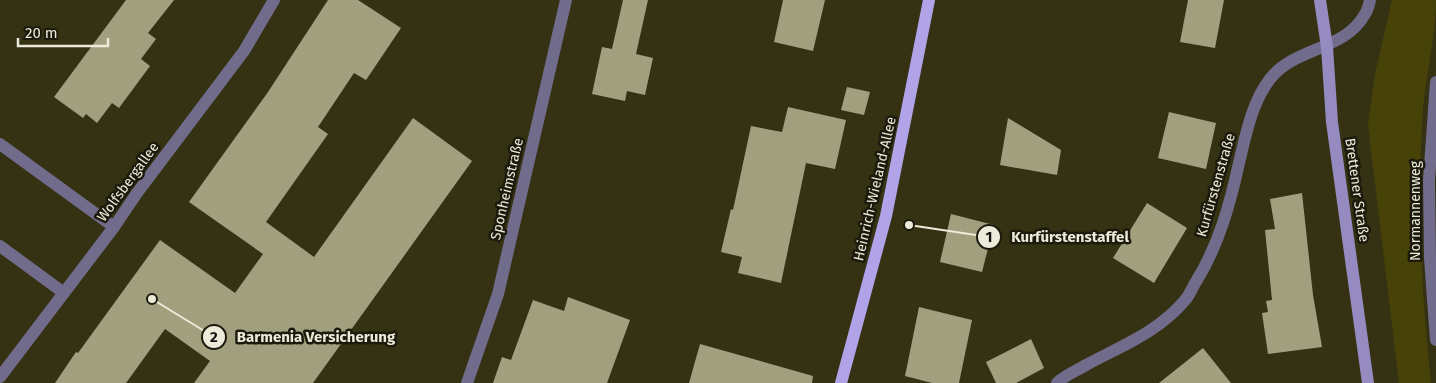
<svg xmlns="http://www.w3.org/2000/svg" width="1436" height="383" font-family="'Fira Sans',sans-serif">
	<rect width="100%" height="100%" fill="#353214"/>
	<path fill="#474208" d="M1392,0H1436C1436,37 1426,73 1423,109C1417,200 1421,292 1431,383H1399L1368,125L1375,74Z"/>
	<path fill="#a29f7e" d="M126,0H174L148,33L156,39L141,59L150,66L119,108L112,103L97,123L86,114L83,118L54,97Z
		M328,0H358L401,28L366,80L354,73L318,127L328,134L266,222L314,257L413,118L472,161L313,383H194L210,361L165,329L126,383H55L76,352L78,353L160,240L235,293L263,254L189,202L268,92Z
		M623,0H648L636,54L653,58L645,95L627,91L625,101L592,94L602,47L612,49Z
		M783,0H825L813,51L774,42Z
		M1188,0H1224L1215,48L1180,42Z
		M847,87L870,92L864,115L841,110Z
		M788,107L846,120L835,169L806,163L781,283L738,273L742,257L721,252L731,209L733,210L751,126L782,132Z
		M1169,112L1216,123L1206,169L1158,158Z
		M1008,118L1061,150L1057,175L1000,165Z
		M1302,193L1313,295L1322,347L1268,354L1262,313L1268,312L1266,301L1272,300L1265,230L1275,229L1270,199Z
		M1147,203L1187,228L1154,283L1113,258Z
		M951,214L994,225L982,272L940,262Z
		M568,297L630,320L607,383H493L502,357L511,360L533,300L564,311Z
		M919,307L972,320L959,383H932L905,376Z
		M1031,339L1044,368L1016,383H996L986,362Z
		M700,344L813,376L812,383H689Z
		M1203,348L1231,383H1159Z"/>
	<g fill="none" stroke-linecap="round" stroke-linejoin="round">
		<path stroke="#716b8c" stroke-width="12" d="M0,144L114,227
			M0,246L64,293"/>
		<path stroke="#716b8c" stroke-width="12" d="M1436,82L1429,180L1430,258L1436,340
			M0,377L114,227L137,193L244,51L274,0
			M467,383L498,294L566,0
			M1057,383C1065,375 1076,371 1086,365C1121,346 1159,332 1186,299C1190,294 1193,286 1197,280C1219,244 1230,204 1239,163C1246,134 1252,102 1270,79C1294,47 1345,51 1365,14C1368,10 1369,4 1370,0"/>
		<path stroke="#958bc0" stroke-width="12" d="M1320,0L1327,47L1332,122L1368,383"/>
		<path stroke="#b1a3e8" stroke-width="12" d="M841,383L886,216L929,0"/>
	</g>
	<g text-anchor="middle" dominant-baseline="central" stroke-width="5" stroke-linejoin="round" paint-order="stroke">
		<g font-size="14" fill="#ecebd9" stroke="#1b1a0d">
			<text transform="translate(128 182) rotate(-54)">Wolfsbergallee</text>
			<text transform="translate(1216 185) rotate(-74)">Kurfürstenstraße</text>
			<text transform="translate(507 189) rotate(-77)">Sponheimstraße</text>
			<text transform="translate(875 189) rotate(-77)">Heinrich-Wieland-Allee</text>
			<text transform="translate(1357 190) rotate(82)">Brettener Straße</text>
			<text transform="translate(1415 211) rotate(-90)">Normannenweg</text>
		</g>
	</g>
	<path fill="none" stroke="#ecebd9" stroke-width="2" d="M909 225L989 237M152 299L214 337"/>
	<g fill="#ecebd9" stroke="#1b1a0d" stroke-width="2">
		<circle cx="909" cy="225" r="5"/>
		<circle cx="152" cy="299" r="5"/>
		<circle cx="989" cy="237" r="12"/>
		<circle cx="214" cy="337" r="12"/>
	</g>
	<g font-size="15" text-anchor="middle" font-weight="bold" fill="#111">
		<text x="989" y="242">1</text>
		<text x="214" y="342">2</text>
	</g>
	<g font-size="15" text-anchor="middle" font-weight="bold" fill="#ecebd9" stroke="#1b1a0d" stroke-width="5" stroke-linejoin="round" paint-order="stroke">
		<text x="1070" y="242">Kurfürstenstaffel</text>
		<text x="316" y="342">Barmenia Versicherung</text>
	</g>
	<path d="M18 38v8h90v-8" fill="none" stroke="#ecebd9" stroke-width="2.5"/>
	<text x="25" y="38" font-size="15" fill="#ecebd9" stroke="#1b1a0d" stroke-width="4" paint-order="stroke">20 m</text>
</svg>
